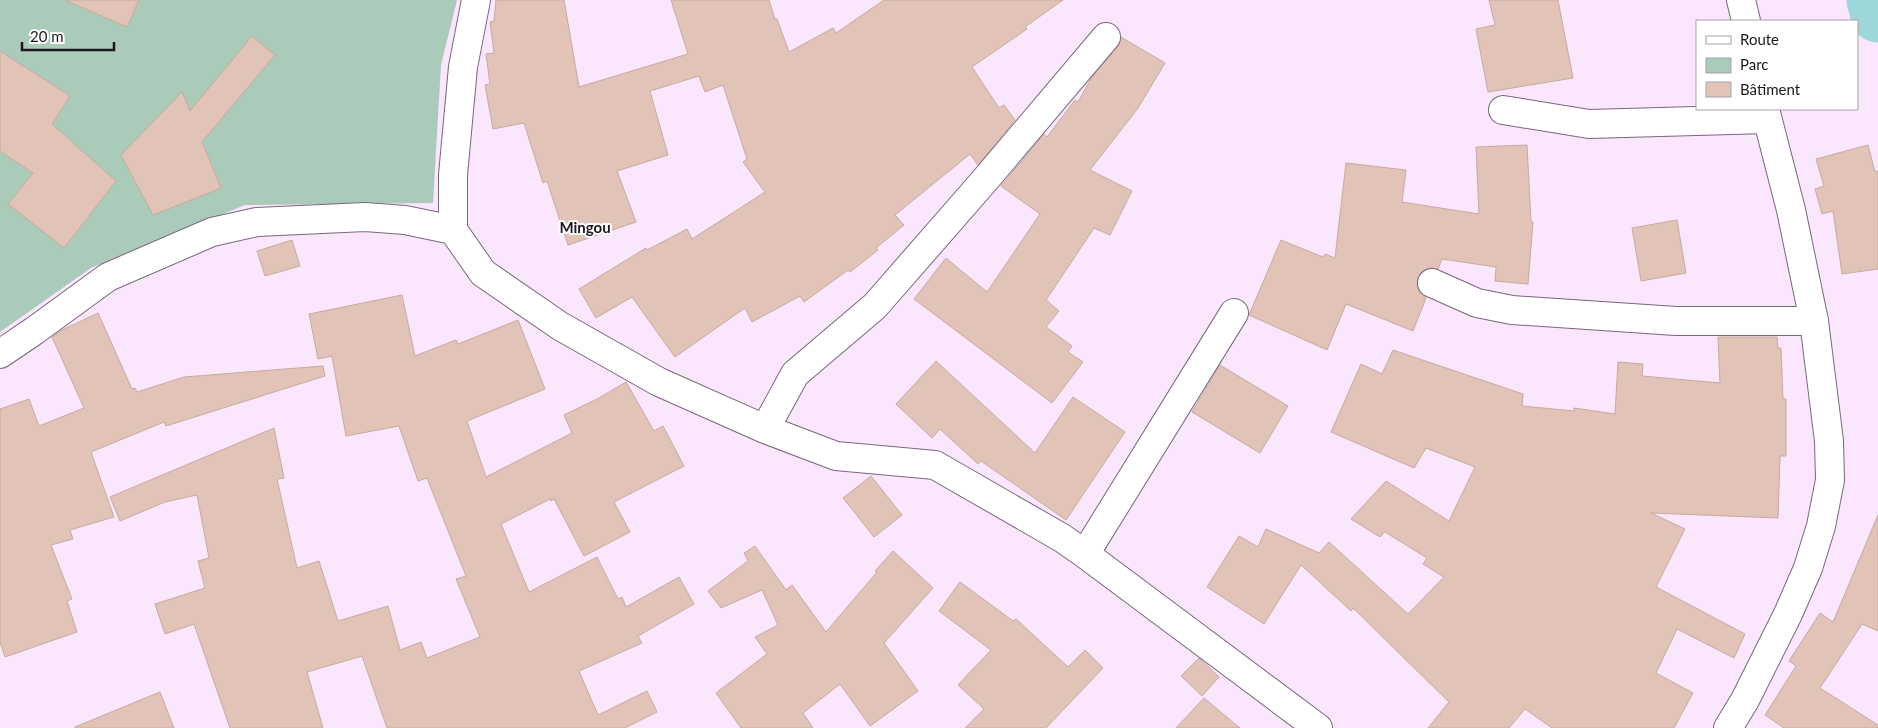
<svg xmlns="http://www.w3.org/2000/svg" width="1878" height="728" font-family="Lato,sans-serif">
	<rect width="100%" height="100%" fill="#fae6fd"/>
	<path fill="#aacbb9" d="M0,0H457L441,65L433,203L245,205L91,268L0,332Z"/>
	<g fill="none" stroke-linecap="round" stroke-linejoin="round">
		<path stroke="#9dd7da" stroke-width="55" d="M1874,0L1878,15"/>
	</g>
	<path fill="#e1c3b7" stroke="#c8aa9e" d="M65,0H139L127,27Z
		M496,0H564L579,87L688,54L671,0H769L775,19H777L789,52L833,28L836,33L884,0H1063L1025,27L1027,29L972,67L999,108L1004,105L1015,120L978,165L970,154L895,215L904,225L876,248L878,250L850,272L848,270L804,302L800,296L752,322L745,308L675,357L632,297L596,318L579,289L646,248L647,250L687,229L692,239L765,192L743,162L747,159L723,85L705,92L699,76L650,91L668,155L617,171L636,222L568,245L547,181L543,183L524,123L493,129L485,85L490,84L486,54L494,53L490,22L494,21Z
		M1489,0H1558L1573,78L1488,92L1476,29L1495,25Z
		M252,36L275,55L202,142L221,188L153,215L121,155L182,92L190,111Z
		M1121,37L1165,63L1138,108L1090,170L1132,191L1110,235L1094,228L1046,300L1059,311L1046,327L1072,346L1068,352L1083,362L1052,403L914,299L946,258L987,292L1040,214L1001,186L1044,134L1047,137L1075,100L1078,102L1092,77L1118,47Z
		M0,51L70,96L52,124L116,181L64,248L8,204L33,173L0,151Z
		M1527,145L1531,221L1533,222L1528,284L1495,281L1496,267L1442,259L1438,269L1430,268L1423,270L1418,277L1417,285L1419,292L1426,298L1413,331L1346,304L1327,350L1249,315L1281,240L1323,257L1325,254L1335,258L1346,163L1406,170L1402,202L1479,214L1476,147Z
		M1868,145L1875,172L1878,171V269L1842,274L1833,211L1822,214L1815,189L1824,186L1816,159Z
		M1677,220L1686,273L1641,281L1632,228Z
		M292,240L300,266L265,276L257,251Z
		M402,295L415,356L456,340L458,344L518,320L545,389L467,421L486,477L572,433L564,415L597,399L626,382L654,431L663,426L684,466L614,502L630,532L584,556L554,499L551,501L550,499L501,524L529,592L597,557L618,599L622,597L626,607L679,577L694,604L638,636L642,643L579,671L598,715L647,691L657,712L625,728H387L362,656L307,672L323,728H230L194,624L165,634L155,604L205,588L198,561L209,558L197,495L165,502L120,521L110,497L274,428L284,478L277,479L297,568L319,561L338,621L388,606L400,650L421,642L427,658L480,637L456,579L466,576L427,478L418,481L399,426L346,436L332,356L318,359L309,314Z
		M98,313L132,389L135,388L137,392L184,377L323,366L325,376L166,426L164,422L91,452L114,517L70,530L73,539L51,545L72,599L67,601L77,632L5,657L0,642V409L29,399L39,426L84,408L52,337L62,330Z
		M1718,337H1777L1778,348H1781L1783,399H1786V456H1780L1778,518L1651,513L1685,529L1656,587L1745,634L1734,658L1677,629L1656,673L1693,693L1674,728H1552L1525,709L1509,728H1428L1449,702L1353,608L1351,611L1301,565L1264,624L1207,587L1239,536L1258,547L1266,529L1319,553L1329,542L1408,614L1444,577L1423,564L1427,558L1385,532L1380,537L1351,519L1386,481L1449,521L1475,467L1426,448L1414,468L1331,432L1361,364L1382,374L1393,350L1523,394L1522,406L1574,411V408L1615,414L1618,362L1643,364L1642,376L1720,383Z
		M936,361L1035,453L1073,397L1125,432L1066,520L981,461L978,464L940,429L932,438L896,404Z
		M1220,365L1288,406L1260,453L1192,412Z
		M871,476L902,515L874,537L843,498Z
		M1878,515V631L1862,624L1820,688L1878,725V728H1784L1765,715L1796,666L1789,661L1820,613L1833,622Z
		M755,546L786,590L792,585L826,632L877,572L875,571L893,551L933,588L884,643L918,691L870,726L840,684L803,713L813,728H741L716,693L767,654L755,637L778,625L762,590L721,608L708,591L748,561L744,553Z
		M960,582L1013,621L1016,619L1068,667L1085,650L1103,668L1046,728H965L984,709L958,685L991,650L939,611Z
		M1199,658L1219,677L1202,696L1181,676Z
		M160,692L174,728H75V727Z
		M1204,698L1240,728H1176Z"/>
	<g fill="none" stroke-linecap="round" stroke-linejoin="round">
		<g stroke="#79677b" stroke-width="30">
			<path id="minor" d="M476,0L463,67L453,175V230L483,273L560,326L659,382L765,429L836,456L935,465L1062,538L1085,554L1318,728
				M1503,110L1589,124L1767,119
				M1432,283L1477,303L1512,310L1676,321H1814
				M0,354L34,331L108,277L212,232L257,222L365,217L405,220L453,230
				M765,429L795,374L875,306L985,180L1106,37
				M1085,554L1234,313"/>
		</g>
		<g stroke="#79677b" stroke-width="30">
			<path id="tertiary" d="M1741,0L1746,21
				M1728,728L1745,700L1788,614L1808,568L1821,526L1830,480L1829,441L1814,321L1791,210L1765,109"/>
		</g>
		<use href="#minor" stroke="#fff" stroke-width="28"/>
		<use href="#tertiary" stroke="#fff" stroke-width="28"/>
	</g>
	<g text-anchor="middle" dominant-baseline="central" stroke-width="4" stroke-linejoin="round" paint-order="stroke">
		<g font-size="15" font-weight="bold" fill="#1d161e" stroke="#fff">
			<text x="585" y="227">Mingou</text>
		</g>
	</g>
	<rect x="1696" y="20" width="162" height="90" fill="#ffffff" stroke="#a5a2a5"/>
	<rect x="1706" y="36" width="25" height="8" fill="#ffffff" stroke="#a5a2a5"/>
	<text x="1740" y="45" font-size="15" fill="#1d161e">Route</text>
	<rect x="1706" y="58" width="25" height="15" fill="#aacbb9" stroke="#a5a2a5"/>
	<text x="1740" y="70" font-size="15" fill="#1d161e">Parc</text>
	<rect x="1706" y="82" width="25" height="15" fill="#e1c3b7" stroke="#a5a2a5"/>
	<text x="1740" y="95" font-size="15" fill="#1d161e">Bâtiment</text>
	<path d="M22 42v8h92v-8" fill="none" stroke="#1d161e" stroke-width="2.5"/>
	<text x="30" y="42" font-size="15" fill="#1d161e" stroke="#ffffff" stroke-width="4" paint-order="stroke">20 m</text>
</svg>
